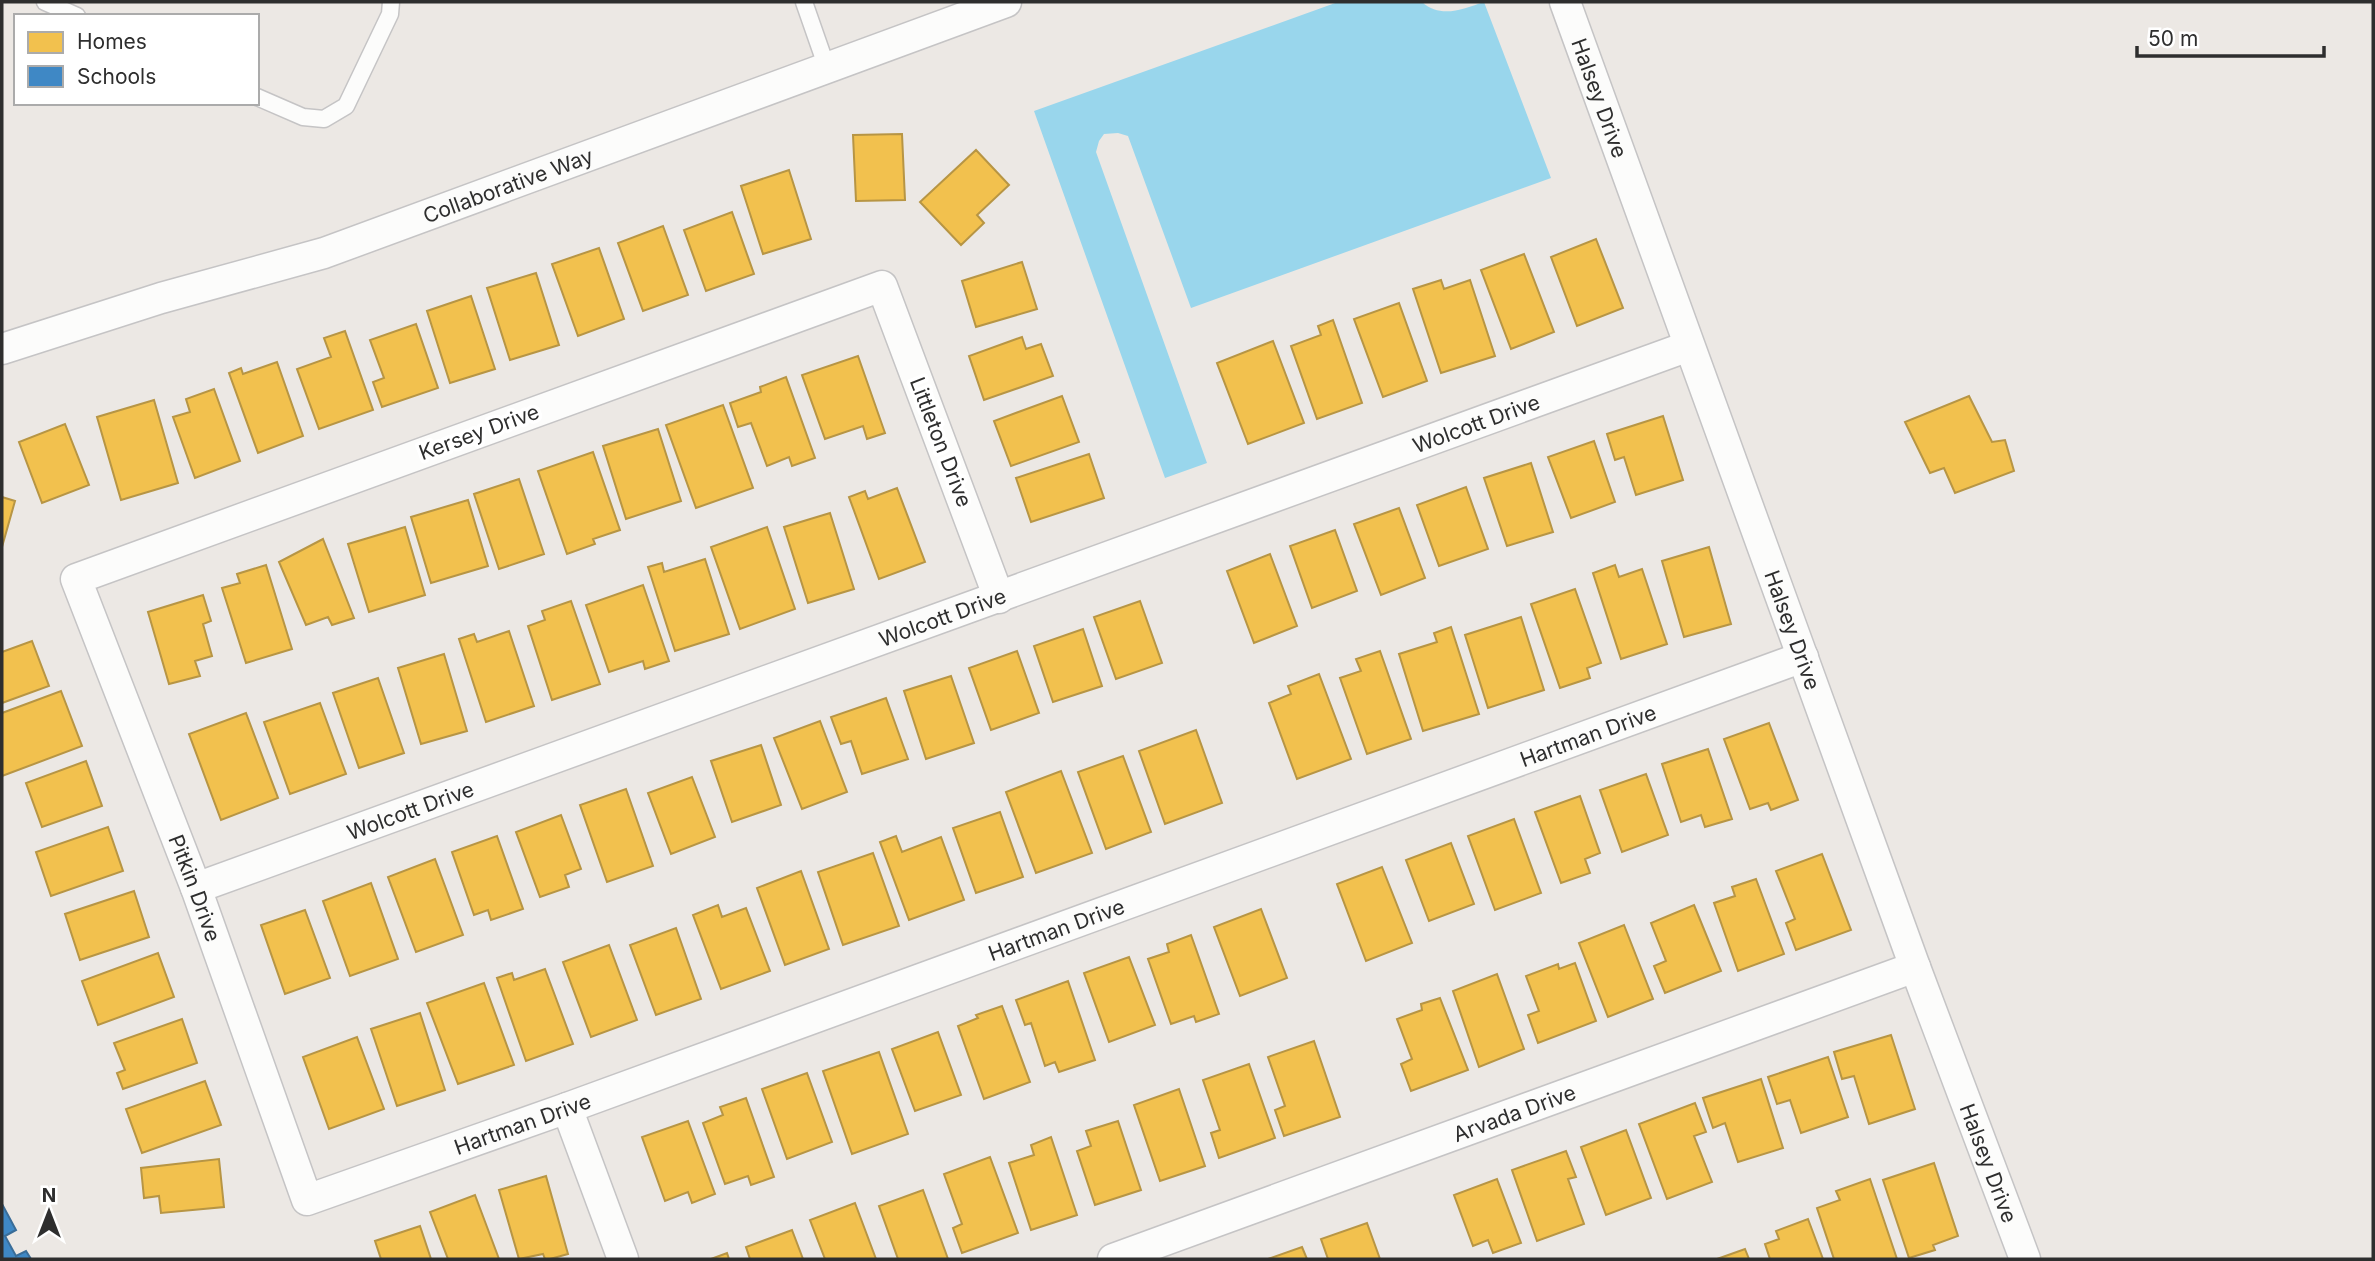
<svg xmlns="http://www.w3.org/2000/svg" width="2375" height="1261" font-family="Inter,sans-serif">
	<rect width="100%" height="100%" fill="#ece8e4"/>
	<path fill="#99d6ec" d="M1338,2H1422C1441,19 1463,9 1484,2L1551,178L1191,308L1128,136L1118,133L1104,134L1099,141L1096,152L1207,463L1165,478L1034,111Z"/>
	<path fill="#f2c14e" stroke="#b79544" stroke-width="2" d="M902,134L905,200L856,201L853,135Z
		M976,150L1009,185L977,215L984,223L961,245L920,202Z
		M789,170L811,239L763,254L741,186Z
		M732,212L754,274L706,291L684,230Z
		M663,226L688,295L643,311L618,243Z
		M1596,239L1623,308L1577,326L1551,257Z
		M599,248L624,319L578,336L552,264Z
		M1524,254L1554,332L1511,349L1481,270Z
		M1022,262L1037,309L976,327L962,281Z
		M536,273L559,345L510,360L487,288Z
		M1441,280L1444,289L1470,280L1495,356L1441,373L1413,289Z
		M471,296L495,369L450,383L427,311Z
		M1399,303L1427,381L1383,397L1354,319Z
		M1333,320L1362,403L1317,419L1291,346L1321,335L1318,326Z
		M416,324L438,388L382,407L373,382L384,378L370,340Z
		M345,331L373,410L319,429L297,369L331,357L324,338Z
		M1022,337L1026,349L1041,344L1053,376L984,400L969,356Z
		M1273,341L1304,423L1248,444L1217,363Z
		M858,356L885,433L867,439L863,426L825,439L802,375Z
		M277,362L303,436L258,453L229,373L241,368L243,374Z
		M786,377L815,458L792,466L789,457L767,466L751,423L738,427L730,403L761,392L760,387Z
		M214,389L240,461L195,478L173,417L190,412L186,399Z
		M1062,396L1079,442L1011,466L994,421Z
		M1969,396L1992,442L2005,440L2014,471L1955,493L1944,468L1930,473L1905,422Z
		M154,400L178,483L121,500L97,417Z
		M723,405L753,488L696,508L666,425Z
		M1663,416L1683,480L1636,495L1624,457L1615,460L1607,434Z
		M65,424L89,485L42,503L19,442Z
		M658,429L681,501L626,519L603,446Z
		M1594,441L1615,502L1571,518L1548,457Z
		M593,452L620,530L593,539L595,544L567,554L538,471Z
		M1089,454L1104,498L1031,522L1016,478Z
		M1531,463L1553,532L1507,546L1484,478Z
		M519,479L544,554L499,569L474,494Z
		M1466,487L1488,549L1439,566L1417,505Z
		M897,488L925,562L879,579L849,497L865,491L868,499Z
		M2,497L15,501L2,547Z
		M468,500L488,566L431,583L411,517Z
		M1399,508L1425,578L1381,595L1354,524Z
		M830,513L854,589L808,603L784,527Z
		M405,527L425,595L369,612L348,544Z
		M767,527L795,609L740,629L711,547Z
		M1335,530L1357,591L1312,608L1290,546Z
		M323,539L354,618L332,625L328,617L306,625L279,562Z
		M1709,547L1731,624L1684,637L1662,561Z
		M1270,554L1297,626L1254,643L1227,571Z
		M705,559L729,634L675,651L648,567L662,563L664,572Z
		M266,565L292,649L246,663L222,588L240,583L237,574Z
		M1615,565L1619,577L1642,569L1667,644L1621,659L1593,573Z
		M643,585L669,661L645,669L643,661L609,672L586,605Z
		M1575,589L1601,663L1587,668L1590,678L1560,688L1531,604Z
		M203,595L211,621L203,624L212,656L195,661L200,676L169,684L148,612Z
		M571,601L600,684L552,700L528,626L545,620L542,611Z
		M1140,601L1162,663L1116,679L1094,617Z
		M1521,617L1544,690L1488,708L1465,635Z
		M1451,627L1479,714L1423,731L1399,654L1437,642L1434,633Z
		M1083,629L1102,686L1053,702L1034,646Z
		M509,631L534,706L486,722L459,639L474,634L477,642Z
		M32,641L49,686L2,703V652Z
		M1017,651L1039,713L991,730L969,668Z
		M1380,651L1411,739L1367,754L1340,678L1361,671L1356,659Z
		M444,654L467,731L421,744L398,668Z
		M1319,674L1351,759L1297,779L1269,703L1291,694L1288,686Z
		M951,676L974,743L926,759L904,691Z
		M378,678L404,753L359,768L333,693Z
		M61,691L82,746L2,776V713Z
		M886,698L908,759L862,774L851,741L841,744L831,717Z
		M320,703L346,774L290,794L264,722Z
		M246,713L278,798L221,820L189,734Z
		M820,721L847,792L802,809L774,738Z
		M1769,723L1798,800L1771,810L1768,803L1750,809L1724,739Z
		M1196,730L1222,803L1165,824L1139,751Z
		M761,745L781,805L732,822L711,761Z
		M1708,749L1732,819L1705,827L1701,815L1681,822L1662,764Z
		M1123,756L1151,832L1106,849L1078,772Z
		M86,761L102,806L42,827L26,783Z
		M1061,771L1092,853L1036,873L1006,792Z
		M1646,774L1668,835L1622,852L1600,790Z
		M692,777L715,837L671,854L648,793Z
		M626,789L653,866L607,882L580,805Z
		M1580,796L1600,853L1585,859L1590,873L1561,883L1535,812Z
		M1000,812L1023,877L976,893L953,828Z
		M561,815L581,869L565,875L569,887L540,897L516,832Z
		M1514,819L1541,893L1495,910L1468,836Z
		M108,827L123,871L51,896L36,852Z
		M497,836L523,909L491,920L488,910L474,915L452,852Z
		M896,836L902,852L941,837L964,900L909,920L880,842Z
		M1451,843L1474,904L1429,921L1406,860Z
		M873,853L899,926L843,945L818,872Z
		M1822,854L1851,930L1796,950L1786,923L1795,919L1776,871Z
		M435,859L463,935L416,952L388,877Z
		M1382,867L1412,943L1366,961L1337,884Z
		M801,871L829,949L785,965L757,888Z
		M1756,879L1784,954L1738,971L1714,903L1735,896L1732,887Z
		M371,883L398,959L350,976L323,901Z
		M134,891L149,937L80,960L65,914Z
		M718,905L722,917L746,908L770,971L721,989L693,915Z
		M1694,905L1721,971L1665,993L1654,966L1666,961L1651,923Z
		M1261,909L1287,978L1240,996L1214,927Z
		M305,910L330,978L285,994L261,925Z
		M1624,925L1653,999L1608,1017L1579,943Z
		M676,928L701,999L656,1015L630,945Z
		M1191,935L1219,1014L1196,1022L1194,1016L1171,1024L1148,959L1169,952L1167,944Z
		M609,945L637,1020L591,1037L563,962Z
		M158,953L174,997L98,1025L82,981Z
		M1129,957L1155,1025L1109,1042L1084,973Z
		M1575,963L1596,1021L1538,1043L1528,1015L1539,1011L1526,976L1558,964L1559,969Z
		M545,969L573,1044L526,1061L497,978L512,973L514,980Z
		M1497,974L1524,1049L1479,1067L1453,991Z
		M1068,981L1095,1060L1059,1072L1055,1062L1045,1066L1031,1023L1025,1025L1016,1000Z
		M484,983L514,1065L458,1084L427,1003Z
		M1440,998L1468,1070L1411,1091L1401,1064L1412,1059L1397,1019L1422,1010L1421,1004Z
		M1002,1006L1030,1082L984,1099L958,1026L978,1018L976,1015Z
		M420,1013L445,1090L397,1106L371,1029Z
		M182,1019L197,1063L123,1089L117,1073L125,1070L114,1043Z
		M938,1032L961,1095L915,1111L892,1049Z
		M1891,1035L1915,1109L1869,1124L1854,1076L1842,1079L1834,1052Z
		M357,1037L384,1109L329,1129L303,1057Z
		M1314,1041L1340,1117L1284,1136L1275,1110L1285,1106L1268,1057Z
		M879,1052L908,1134L852,1154L823,1071Z
		M1828,1057L1848,1117L1801,1133L1790,1100L1777,1104L1768,1077Z
		M1249,1064L1275,1138L1219,1158L1211,1133L1220,1130L1203,1080Z
		M807,1073L832,1142L787,1159L762,1089Z
		M1761,1079L1783,1148L1738,1162L1725,1123L1713,1128L1703,1098Z
		M205,1081L221,1125L142,1153L126,1109Z
		M1179,1089L1205,1166L1160,1181L1134,1105Z
		M746,1098L774,1177L751,1185L748,1176L725,1184L703,1123L723,1115L720,1107Z
		M1695,1103L1706,1132L1694,1136L1712,1182L1667,1199L1639,1124Z
		M688,1121L715,1194L692,1203L688,1192L665,1201L642,1137Z
		M1118,1121L1141,1190L1095,1205L1077,1151L1091,1146L1086,1131Z
		M1626,1130L1651,1198L1606,1215L1581,1147Z
		M1051,1137L1077,1215L1031,1230L1009,1163L1034,1155L1031,1145Z
		M1566,1151L1576,1177L1568,1179L1584,1224L1537,1241L1512,1170Z
		M990,1157L1018,1233L962,1253L953,1228L962,1224L944,1174Z
		M219,1159L224,1207L161,1213L159,1196L144,1198L141,1168Z
		M1934,1163L1958,1236L1933,1245L1935,1250L1909,1258L1883,1180Z
		M546,1176L568,1254L550,1259H545L543,1254L519,1259L499,1190Z
		M1497,1179L1521,1243L1493,1253L1488,1240L1473,1246L1454,1195Z
		M1870,1179L1897,1259H1834L1817,1208L1840,1200L1836,1191Z
		M923,1190L948,1259H898L879,1206Z
		M475,1195L499,1259H448L430,1212Z
		M855,1203L876,1259H825L810,1220Z
		M1808,1219L1823,1259H1770L1765,1244L1779,1239L1776,1231Z
		M1367,1223L1380,1259H1328L1321,1239Z
		M420,1226L431,1259H381L375,1241Z
		M792,1230L803,1259H750L746,1247Z
		M1302,1247L1307,1259H1268Z
		M1745,1249L1749,1259H1717Z
		M727,1253L729,1259H711Z"/>
	<path fill="#3f88c5" stroke="#3a6d98" stroke-width="2" d="M2,1204L16,1230L5,1236L16,1256L26,1251L31,1259H2Z"/>
	<g fill="none" stroke-linecap="round" stroke-linejoin="round">
		<g stroke="#c5c4c5" stroke-width="19">
			<path id="lane" d="M45,2L77,16
				M804,2L827,68
				M257,97L303,117L324,119L346,106L390,14L391,2"/>
		</g>
		<g stroke="#c5c4c5" stroke-width="33">
			<g id="street">
				<path id="s1" d="M1565,2L1915,967L2025,1259"/>
				<path id="s2" d="M2,349L161,298L324,253L1006,2"/>
				<path id="s3" d="M999,598L882,286L76,579L196,888L307,1200L567,1108L1803,657"/>
				<path id="s4" d="M196,888L1689,346"/>
				<path d="M567,1108L623,1259"/>
				<path id="s5" d="M1113,1259L1915,967"/>
			</g>
		</g>
		<use href="#lane" stroke="#fcfcfb" stroke-width="16"/>
		<use href="#street" stroke="#fcfcfb" stroke-width="30"/>
	</g>
	<g text-anchor="middle" dominant-baseline="central" stroke-width="7" stroke-linejoin="round" paint-order="stroke">
		<g font-size="21" fill="#2e2e2e" stroke="#fff">
			<text stroke="none"><textPath href="#s1" startOffset="102">Halsey Drive</textPath></text>
			<text stroke="none"><textPath href="#s2" startOffset="532">Collaborative Way</textPath></text>
			<text stroke="none"><textPath href="#s4" startOffset="1362">Wolcott Drive</textPath></text>
			<text transform="translate(479 432) rotate(-20)">Kersey Drive</text>
			<text transform="translate(941 442) rotate(69)">Littleton Drive</text>
			<text stroke="none"><textPath href="#s4" startOffset="794">Wolcott Drive</textPath></text>
			<text stroke="none"><textPath href="#s1" startOffset="668">Halsey Drive</textPath></text>
			<text stroke="none"><textPath href="#s3" startOffset="3216">Hartman Drive</textPath></text>
			<text stroke="none"><textPath href="#s4" startOffset="228">Wolcott Drive</textPath></text>
			<text stroke="none"><textPath href="#s3" startOffset="1522">Pitkin Drive</textPath></text>
			<text stroke="none"><textPath href="#s3" startOffset="2650">Hartman Drive</textPath></text>
			<text stroke="none"><textPath href="#s5" startOffset="427">Arvada Drive</textPath></text>
			<text stroke="none"><textPath href="#s3" startOffset="2082">Hartman Drive</textPath></text>
			<text stroke="none"><textPath href="#s1" startOffset="1236">Halsey Drive</textPath></text>
		</g>
	</g>
	<rect width="2375" height="1261" fill="none" stroke="#2e2e2e" stroke-width="7"/>
	<rect x="14" y="14" width="245" height="91" fill="#ffffff" stroke="#ababab" stroke-width="2"/>
	<rect x="28" y="32" width="35" height="21" fill="#f2c14e" stroke="#ababab" stroke-width="2"/>
	<text x="77" y="49" font-size="21" fill="#2e2e2e">Homes</text>
	<rect x="28" y="66" width="35" height="21" fill="#3f88c5" stroke="#ababab" stroke-width="2"/>
	<text x="77" y="84" font-size="21" fill="#2e2e2e">Schools</text>
	<g transform="translate(49 1212)" stroke="#ffffff" stroke-width="5" paint-order="stroke">
	<path d="M0-5L12 26L0 18L-12 26Z" fill="#2e2e2e"/>
	<text y="-10" font-size="19" font-weight="bold" text-anchor="middle" fill="#2e2e2e">N</text>
	</g>
	<path d="M2137 46v10h187v-10" fill="none" stroke="#2e2e2e" stroke-width="3.5"/>
	<text x="2148" y="46" font-size="21" fill="#2e2e2e" stroke="#ffffff" stroke-width="5" paint-order="stroke">50 m</text>
</svg>
